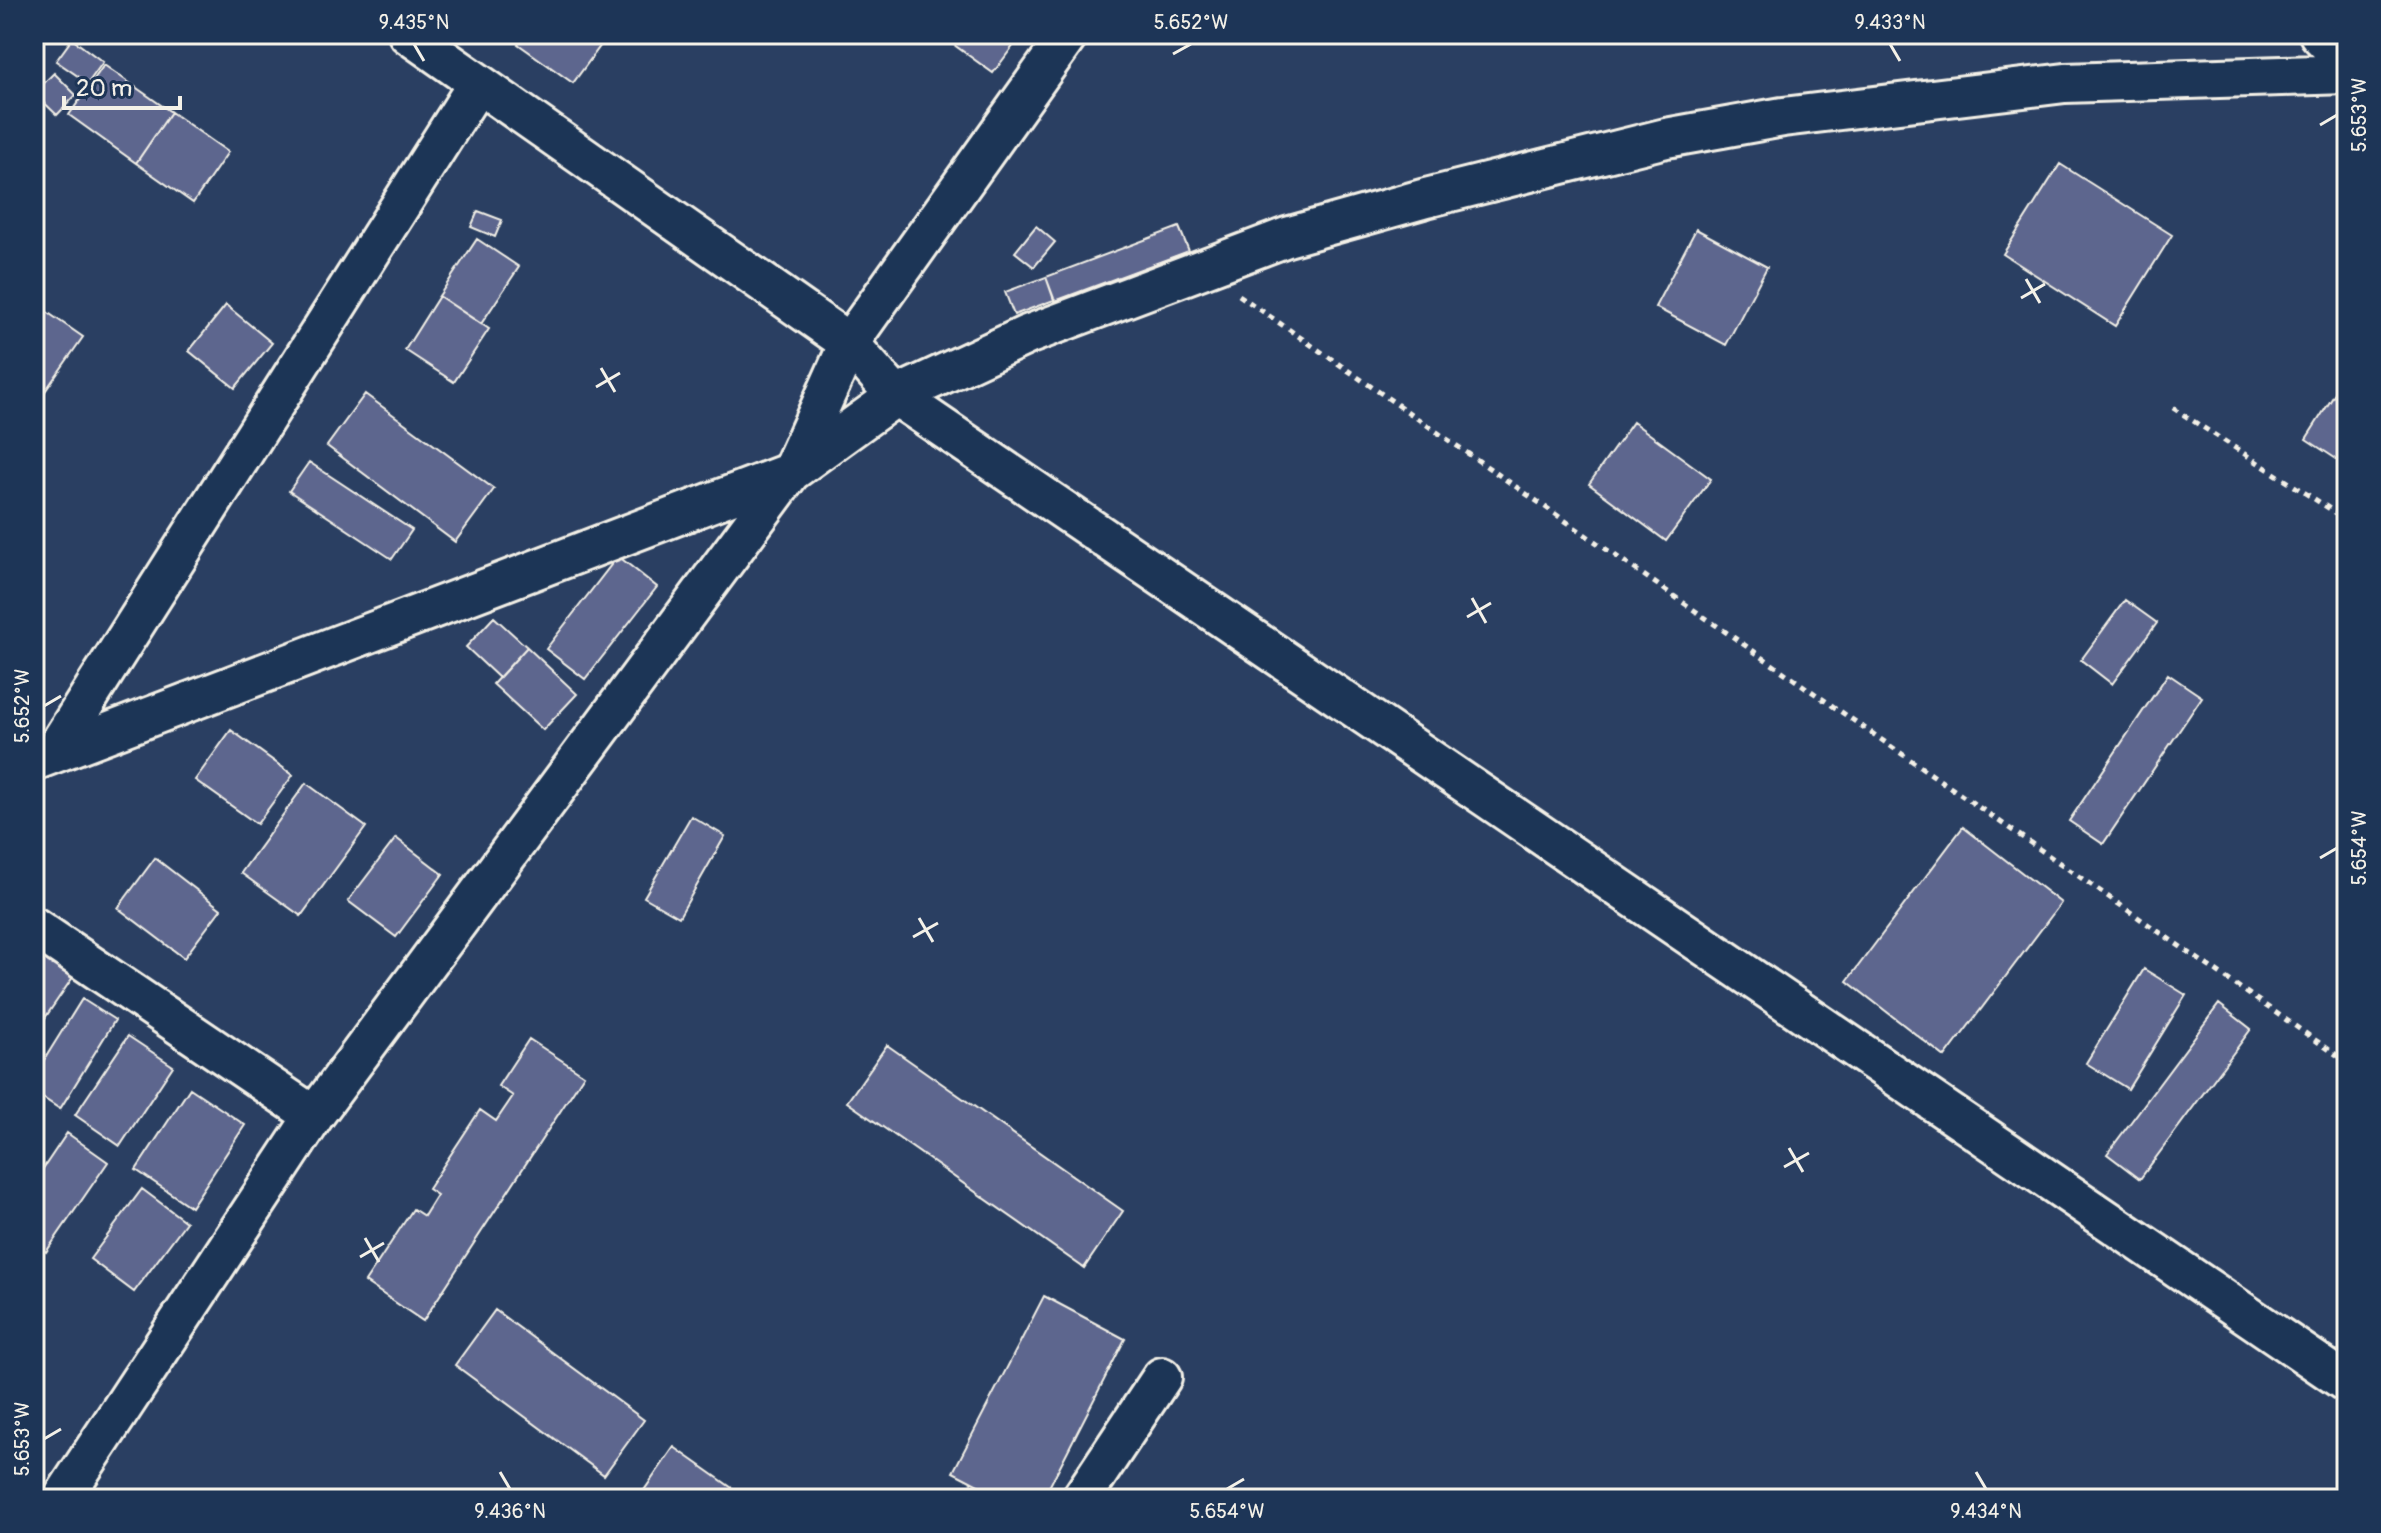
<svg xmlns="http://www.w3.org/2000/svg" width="2381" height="1533" font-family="Pangolin,sans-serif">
	<rect width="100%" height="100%" fill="#2a3f62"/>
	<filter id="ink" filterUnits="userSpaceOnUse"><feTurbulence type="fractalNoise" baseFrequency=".0125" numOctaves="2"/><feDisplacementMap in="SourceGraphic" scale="16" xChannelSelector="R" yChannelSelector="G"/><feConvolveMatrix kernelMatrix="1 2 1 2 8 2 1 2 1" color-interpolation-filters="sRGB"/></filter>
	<g filter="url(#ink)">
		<path fill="#5d668e" stroke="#f4f1e8" stroke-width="2" d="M525,34H609L573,83L518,44Z
			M939,34H1022L993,73Z
			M72,39L103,62L88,83L56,61Z
			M104,65L171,112L136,163L69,115Z
			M54,73L76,95L57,115L34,93Z
			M171,112L228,152L193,203L136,163Z
			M2060,164L2172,235L2115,326L2003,254Z
			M2347,181V203L2337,196Z
			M478,211L502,220L495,237L471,227Z
			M1036,226L1055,242L1034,267L1015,252Z
			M1179,227L1189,251L1055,301L1046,277Z
			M1696,229L1767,267L1726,345L1655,307Z
			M477,239L519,267L481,324L439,296Z
			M1046,277L1054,300L1014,315L1005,292Z
			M439,296L489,329L454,382L405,350Z
			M34,303L83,337L34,407Z
			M226,305L272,343L235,388L189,351Z
			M2347,375V466L2306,439Z
			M365,394L494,489L455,542L327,446Z
			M1633,422L1711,479L1666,541L1589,484Z
			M309,462L412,530L392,559L289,491Z
			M618,556L657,587L585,679L546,649Z
			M2125,600L2157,623L2112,684L2081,660Z
			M494,617L527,647L499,678L466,647Z
			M527,647L577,694L543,730L493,684Z
			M2168,674L2202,697L2103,844L2069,821Z
			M231,730L293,775L257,824L195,780Z
			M306,783L366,827L301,916L241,873Z
			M691,816L725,836L679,917L644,897Z
			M1963,827L2061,903L1945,1057L1847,981Z
			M396,838L443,874L396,937L348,901Z
			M155,858L221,909L184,958L118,908Z
			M34,950L73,977L34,1034Z
			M2144,969L2186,995L2128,1089L2086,1063Z
			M82,999L115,1020L60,1109L34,1092V1076Z
			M2219,1004L2251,1029L2140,1179L2107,1154Z
			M128,1036L173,1066L120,1146L75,1115Z
			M529,1039L584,1075L423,1321L365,1282L413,1209L424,1216L437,1195L428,1189L480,1110L496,1121L513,1096L498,1086Z
			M887,1045L1123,1211L1084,1268L847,1102Z
			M190,1088L245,1125L191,1207L136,1170Z
			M67,1133L108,1162L46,1252L34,1243V1182Z
			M142,1189L186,1222L134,1292L90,1259Z
			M1044,1296L1125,1339L1043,1499H1005L953,1472Z
			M495,1310L644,1420L604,1475L455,1365Z
			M674,1447L732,1488L724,1499H638Z"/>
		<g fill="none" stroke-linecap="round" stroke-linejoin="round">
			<g stroke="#f4f1e8" stroke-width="44">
				<path id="street" d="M408,34L849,343L896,396L2347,1383
					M2319,34L2347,63
					M54,752L478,83
					M34,761L791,472L896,396L1027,335L1287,237L1426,198L1666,138L1783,117L2065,83L2347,74
					M34,927L314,1116
					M62,1499L314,1116L791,472L849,343L1069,34
					M1081,1499L1162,1377"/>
			</g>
			<path stroke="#f4f1e8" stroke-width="5" stroke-dasharray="6 6" stroke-linecap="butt" d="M1239,295L2347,1062
				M2173,408L2347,520"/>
			<use href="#street" stroke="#1d3557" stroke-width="38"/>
		</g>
	</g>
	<path fill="none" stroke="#f4f1e8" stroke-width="3" d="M414,44L424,61M1890,44L1900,61M1173,54L1191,44M2320,125L2337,115M2026,279L2040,303M2021,298L2045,284M601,368L615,392M596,387L620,373M1472,598L1486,623M1467,617L1491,603M44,706L61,696M2320,858L2337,848M919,918L933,942M913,937L938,923M1789,1148L1803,1172M1784,1167L1809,1153M365,1238L379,1262M360,1257L384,1243M44,1439L61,1429M500,1472L510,1489M1976,1472L1986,1489M1227,1489L1244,1479"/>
	<rect width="2381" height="1533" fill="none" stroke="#1d3557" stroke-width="88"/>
	<path d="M64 96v12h116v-12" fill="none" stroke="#f4f1e8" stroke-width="4"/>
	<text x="76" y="96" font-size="24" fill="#f4f1e8" stroke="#1d3557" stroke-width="6" paint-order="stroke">20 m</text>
	<rect x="44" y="44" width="2293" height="1445" fill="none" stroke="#f4f1e8" stroke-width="3"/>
	<g font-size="20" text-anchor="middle" fill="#f4f1e8">
		<text x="414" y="29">9.435°N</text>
		<text x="1191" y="29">5.652°W</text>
		<text x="1890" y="29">9.433°N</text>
		<text transform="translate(2359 115) rotate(-90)" y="7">5.653°W</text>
		<text transform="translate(22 706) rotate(-90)" y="7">5.652°W</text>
		<text transform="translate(2359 848) rotate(-90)" y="7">5.654°W</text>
		<text transform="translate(22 1439) rotate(-90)" y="7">5.653°W</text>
		<text x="510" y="1518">9.436°N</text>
		<text x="1227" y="1518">5.654°W</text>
		<text x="1986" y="1518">9.434°N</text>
	</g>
</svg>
